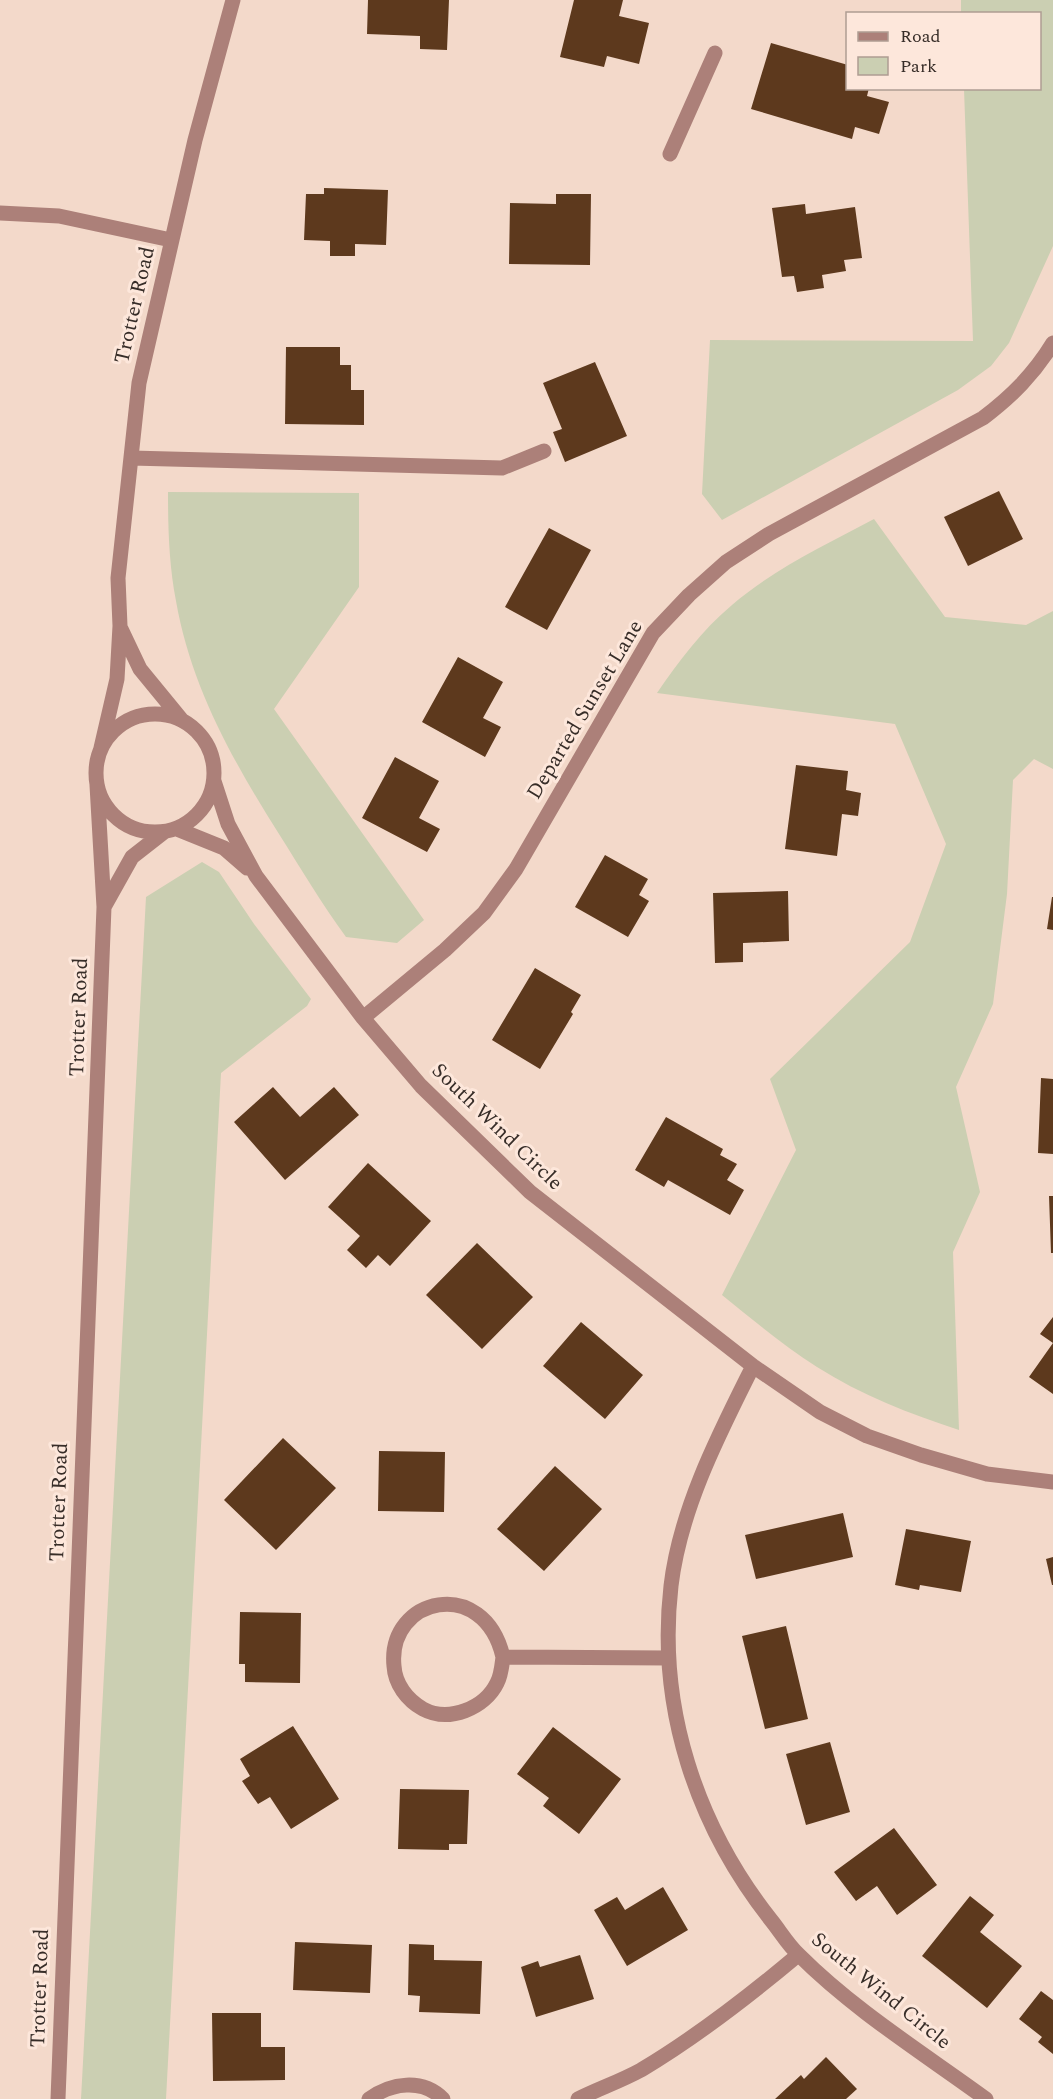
<svg xmlns="http://www.w3.org/2000/svg" width="1053" height="2099" font-family="Spectral,serif">
	<rect width="100%" height="100%" fill="#f3d9ca"/>
	<path fill="#cbcfb2" d="M961,0H1053V246L1009,343L991,366L958,390L722,520L702,494L710,340L973,341L964,89L1040,88V14L961,13Z
		M168,492L359,493V587L274,709L424,920L397,943L346,937C322,904 301,869 279,834C233,761 191,687 176,601C169,565 168,529 168,492Z
		M874,519L945,617L1026,625L1053,611V769L1034,759L1013,780L1007,894L993,1004L956,1087L980,1192L953,1252L959,1430C910,1414 861,1395 817,1367C784,1346 753,1320 722,1295L796,1150L770,1079L910,942L946,844L895,724L657,693C679,661 702,630 732,605C774,569 825,545 874,519Z
		M202,862L219,872L254,924L311,999L307,1006L221,1073L166,2099H81L146,897Z"/>
	<path fill="#5d391d" d="M368,0H449L447,50L420,49V36L367,34Z
		M574,0H623L619,16L649,23L639,64L607,56L604,67L560,57Z
		M771,43L848,65V88H869L867,96L889,102L879,134L855,127L852,139L751,109Z
		M324,188L388,190L386,245L355,244V256H330V241L304,240L306,194H324Z
		M556,194H591L590,265L509,264L510,203L556,204Z
		M805,204L806,214L855,207L862,258L844,260L846,271L822,275L824,288L797,292L794,276L782,277L772,208Z
		M286,347H340V365H351V390H364V425L285,424Z
		M595,362L627,436L565,462L553,432L562,429L543,383Z
		M999,491L1023,539L968,566L944,517Z
		M549,528L591,550L547,630L505,607Z
		M458,657L503,682L483,718L501,727L485,757L422,722Z
		M395,757L439,781L419,818L440,829L427,852L362,818Z
		M796,765L848,771L846,790L861,793L858,816L842,814L837,856L785,849Z
		M605,855L648,879L639,895L649,901L628,937L575,907Z
		M788,891L789,941L743,943V962L715,963L713,893Z
		M1052,897H1053V930L1047,929Z
		M535,968L581,995L571,1012L573,1014L540,1069L492,1040Z
		M1041,1078L1053,1079V1154L1038,1153Z
		M273,1087L300,1117L334,1087L359,1115L285,1180L234,1122Z
		M666,1117L723,1149L720,1155L737,1164L727,1180L744,1190L730,1215L668,1180L664,1187L635,1170Z
		M368,1163L431,1221L390,1266L378,1255L366,1268L347,1250L360,1236L328,1207Z
		M1049,1196H1053V1253H1051Z
		M477,1243L533,1297L482,1349L426,1295Z
		M1053,1317V1394L1029,1377L1053,1343L1040,1334Z
		M581,1322L643,1375L605,1419L543,1366Z
		M283,1438L336,1488L276,1550L224,1500Z
		M379,1451L445,1452L444,1512L378,1511Z
		M555,1466L602,1509L544,1571L497,1529Z
		M843,1513L853,1557L756,1579L745,1535Z
		M906,1529L971,1541L961,1592L920,1585L919,1590L895,1585Z
		M1053,1557V1585H1052L1046,1559Z
		M240,1612L301,1613L300,1683L245,1682V1664H239Z
		M786,1626L808,1719L765,1729L742,1636Z
		M293,1726L339,1799L291,1829L270,1797L258,1804L242,1781L250,1776L240,1759Z
		M553,1727L621,1779L579,1834L543,1806L549,1798L517,1774Z
		M830,1742L850,1812L806,1825L786,1754Z
		M400,1789L469,1790L467,1844H449V1850L398,1849Z
		M894,1828L937,1885L897,1915L877,1886L856,1901L834,1872Z
		M663,1887L688,1930L627,1966L594,1910L617,1897L625,1910Z
		M970,1896L994,1915L980,1932L1022,1966L987,2008L922,1956Z
		M295,1942L372,1945L370,1993L293,1990Z
		M409,1944L434,1945V1960L482,1961L480,2014L419,2012L420,1996L408,1995Z
		M580,1955L594,1999L536,2017L521,1967L538,1961L540,1967Z
		M1041,1991L1053,2000V2054L1038,2042L1042,2037L1019,2019Z
		M212,2013H261V2047H285V2080L213,2081Z
		M826,2057L857,2089L846,2099H775L801,2075L804,2079Z"/>
	<g fill="none" stroke-linecap="round" stroke-linejoin="round">
		<path stroke="#ac8079" stroke-width="15" d="M670,154L715,53
			M0,213L59,216L171,240
			M131,458L502,468L544,451
			M121,629L140,669L181,719
			M96 773a59 59 0 1 1 118 0a59 59 0 1 1-118 0Z
			M101,748L117,679L120,626L118,578L139,383L195,140L233,0
			M214,781L228,824L256,876L363,1018L421,1086L530,1192L753,1366L820,1412L867,1436L921,1455L987,1474L1053,1482
			M177,829L224,848L247,868
			M104,907L132,857L164,832
			M363,1018L445,950L484,913L516,869L653,633L689,595L726,562L769,534L983,418C1012,396 1034,374 1053,343
			M753,1366C719,1434 680,1509 671,1586C657,1707 696,1825 771,1920C780,1931 788,1945 799,1955C854,2010 923,2053 986,2099
			M503,1657C484,1575 387,1597 394,1666C395,1684 407,1700 423,1709C449,1723 485,1708 497,1683C501,1676 502,1665 503,1657L668,1658
			M58,2099L104,907L97,785
			M369,2099C391,2083 422,2078 443,2099
			M578,2099C598,2089 621,2081 641,2070C698,2036 748,1997 798,1955"/>
	</g>
	<g text-anchor="middle" dominant-baseline="central" stroke-width="6" stroke-linejoin="round" paint-order="stroke">
		<g font-size="21" fill="#372d28" stroke="#fde7db">
			<text transform="translate(135 305) rotate(-77)">Trotter Road</text>
			<text transform="translate(585 710) rotate(-59)">Departed Sunset Lane</text>
			<text transform="translate(79 1017) rotate(-88)">Trotter Road</text>
			<text transform="translate(497 1127) rotate(44)">South Wind Circle</text>
			<text transform="translate(59 1502) rotate(-88)">Trotter Road</text>
			<text transform="translate(40 1988) rotate(-88)">Trotter Road</text>
			<text transform="translate(881 1991) rotate(39)">South Wind Circle</text>
		</g>
	</g>
	<rect x="846" y="12" width="195" height="78" fill="#fde7db" stroke="#ae9d93" stroke-width="1.5"/>
	<rect x="858" y="32" width="30" height="9" fill="#ac8079" stroke="#ae9d93" stroke-width="1.5"/>
	<text x="900" y="42" font-size="18" fill="#372d28">Road</text>
	<rect x="858" y="57" width="30" height="18" fill="#cbcfb2" stroke="#ae9d93" stroke-width="1.5"/>
	<text x="900" y="72" font-size="18" fill="#372d28">Park</text>
</svg>
